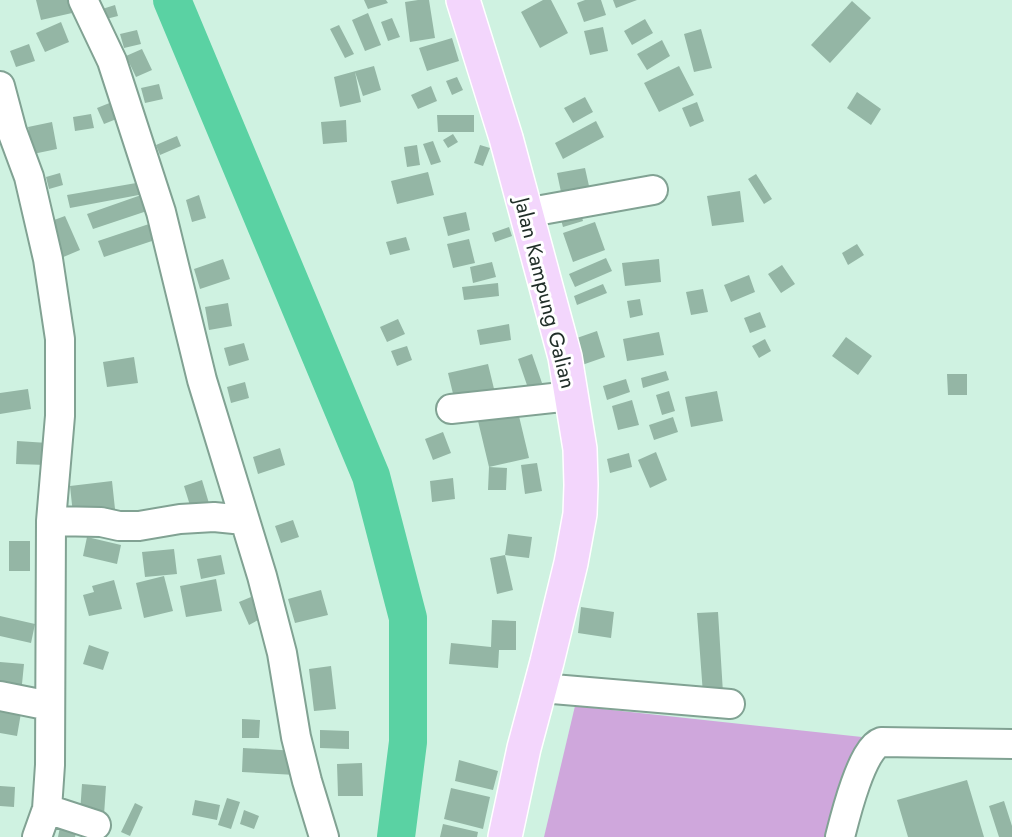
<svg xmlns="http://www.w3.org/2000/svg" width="1012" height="837" font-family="Jost,sans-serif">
	<rect width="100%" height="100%" fill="#cff2e1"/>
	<path fill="#cfa7dc" d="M575,706L862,737L831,837H544Z"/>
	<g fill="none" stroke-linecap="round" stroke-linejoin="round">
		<path stroke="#5ad2a3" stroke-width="38" d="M172,0L371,476L408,618V742L396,837"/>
	</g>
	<path fill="#94b6a5" d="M36,0H79L81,11L41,20Z
		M364,0H386L388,3L368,9Z
		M418,0H429L435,38L410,42L405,2Z
		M543,0H551L568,33L540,48L521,12Z
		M585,0H601L606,15L584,22L577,3Z
		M613,0H637L616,8Z
		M852,1L871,18L830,63L811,45Z
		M115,5L118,16L102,20L99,10Z
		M368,13L381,45L365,51L352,20Z
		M392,18L400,37L388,41L381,22Z
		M645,19L653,33L632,45L624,31Z
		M61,22L69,42L45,52L36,33Z
		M339,25L354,54L345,58L330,29Z
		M603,27L608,51L590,55L584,31Z
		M701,29L712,68L694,72L684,34Z
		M137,30L141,44L124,48L120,34Z
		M452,38L459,61L427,71L419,48Z
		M662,40L670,56L647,70L637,54Z
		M29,44L35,61L16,67L10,51Z
		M142,49L152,70L136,77L126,56Z
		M374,66L381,90L363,96L355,72L361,102L340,107L334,77Z
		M679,66L694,95L659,112L644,83Z
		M457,77L463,90L452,95L446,81Z
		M159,84L163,99L145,103L141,88Z
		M431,86L437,101L418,109L411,95Z
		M857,92L881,109L871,125L847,108Z
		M585,97L593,112L573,123L564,108Z
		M122,98L129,114L104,124L97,108Z
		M697,102L704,121L690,127L682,108Z
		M91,114L94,128L75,131L73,117Z
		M437,115H474V132H438Z
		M346,120L347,142L323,144L321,122Z
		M596,121L604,137L563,159L555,143Z
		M52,122L57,149L33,154L28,127Z
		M453,134L458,142L448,148L443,140Z
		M177,136L181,146L160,155L156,145Z
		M433,141L441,162L431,165L423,144Z
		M417,145L420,165L407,167L404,147Z
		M480,145L490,148L483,166L474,163Z
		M585,168L589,186L561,192L557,173Z
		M428,172L434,195L397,204L391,181Z
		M60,173L63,185L49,189L46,177Z
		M756,174L772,199L764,204L748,179Z
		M142,182L144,194L70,208L67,195Z
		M740,191L744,222L712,226L707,196Z
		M144,194L150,210L93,229L87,214Z
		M199,195L206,218L192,222L186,200Z
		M580,210L583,221L563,227L560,216Z
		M466,212L470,230L448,236L443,217Z
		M65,216L80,250L61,258L46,223Z
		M595,222L605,250L573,262L563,233Z
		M152,223L158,239L104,257L98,241Z
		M509,227L512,236L495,242L492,233Z
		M406,237L410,250L390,255L386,242Z
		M469,239L475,263L453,268L447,244Z
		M857,244L864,255L848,265L842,253Z
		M606,258L612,271L575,287L569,274Z
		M223,259L230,279L200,289L194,269Z
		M659,259L661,282L625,286L622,263Z
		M492,262L496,277L473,283L470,267Z
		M782,265L795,284L781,293L768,274Z
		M749,275L755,292L731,302L724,285Z
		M498,283L499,296L464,300L462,287Z
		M603,284L607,293L577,305L574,296Z
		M703,289L708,312L691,315L686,292Z
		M640,299L643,315L630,318L627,301Z
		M228,303L232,326L209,330L205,307Z
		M760,312L766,327L750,333L744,318Z
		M398,319L405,334L387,342L380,327Z
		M509,324L511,340L480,345L477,330Z
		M597,331L605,357L582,365L574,339Z
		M659,332L664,355L627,361L623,339Z
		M846,337L872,356L858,375L832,356Z
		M765,339L771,351L759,358L752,346Z
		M244,343L249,360L229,366L224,348Z
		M407,346L412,360L397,366L391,351Z
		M532,354L542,383L528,388L518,359Z
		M134,357L138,383L107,387L103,362Z
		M488,364L495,393L455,402L448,373Z
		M666,371L669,380L643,388L641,378Z
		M947,374H967V395H948Z
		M626,379L630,392L607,400L603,386Z
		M245,382L249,398L231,403L227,387Z
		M28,389L31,409L0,414V393Z
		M669,391L675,411L662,415L656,395Z
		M717,391L723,421L691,427L685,397Z
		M632,400L639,425L618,430L612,406Z
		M518,412L529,458L489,467L478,421Z
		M673,417L678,432L654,440L649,425Z
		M443,432L451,453L433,460L425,439Z
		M17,441L48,443L47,465L16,464Z
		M280,448L285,465L258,474L253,457Z
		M656,452L667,480L650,488L638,460Z
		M629,453L632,467L610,473L607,459Z
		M537,463L542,491L525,494L521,465Z
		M489,467L507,468L506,490H488Z
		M453,478L455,499L432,502L430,481Z
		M202,480L211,510L193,515L184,486Z
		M112,481L115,509L73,514L70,486Z
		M293,520L299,537L281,543L275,526Z
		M508,534L532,537L529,558L505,555Z
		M87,537L121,545L117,564L83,556Z
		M9,541H30V571H9Z
		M174,549L177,574L145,577L142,552Z
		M221,555L225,574L201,579L197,559Z
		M505,555L513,590L497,594L490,558Z
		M164,576L173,611L144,618L136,583Z
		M216,579L222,611L186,617L180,586Z
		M114,580L122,609L89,616L83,595L94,592L92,586Z
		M321,590L328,615L295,623L288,599Z
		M251,597L260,619L249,625L239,602Z
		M581,607L614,612L611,638L578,633Z
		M718,612L723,693L703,694L697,613Z
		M0,616L35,624L31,643L0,636Z
		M492,620L516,621V650H499L498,668L449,664L451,643L491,647Z
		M89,645L109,652L103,670L83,664Z
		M0,662L24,664L21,694L0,691Z
		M331,666L336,709L314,711L309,669Z
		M0,709L21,713L17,736L0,733Z
		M242,719L260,720L259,738H242Z
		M320,730L349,731V749L320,748Z
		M243,748L298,751L296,775L242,772Z
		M459,760L498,771L493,790L455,781Z
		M362,763L363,796H338L337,764Z
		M967,780L984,837H908L897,800Z
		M82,784L106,786L104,815L80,813Z
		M0,786L15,787L14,807L0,806Z
		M451,788L490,797L483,829L444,819Z
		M227,798L240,802L231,829L218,825Z
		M195,800L220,805L217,820L192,815Z
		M1004,801L1012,826V837H999L989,806Z
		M135,803L143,807L130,836L121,832Z
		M244,810L259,816L254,829L240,824Z
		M443,824L478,832L477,837H440Z
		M60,827L77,830L75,837H58Z"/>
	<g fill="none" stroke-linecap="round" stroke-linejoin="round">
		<g stroke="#81a293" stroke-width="32">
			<path id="minor" d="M83,0L112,61L161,212L202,380L262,576L282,653L296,737L307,781L324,837
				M0,86L12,131L29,177L48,259L60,339V416L51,521L50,765L47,809L37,837
				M525,213L653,190
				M451,409L571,396
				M51,521L101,522L119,526H139L180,519L214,517L244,520
				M541,688L730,704
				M0,696L50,706
				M47,809L96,825
				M840,837C845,817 862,748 881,742L1012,744"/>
		</g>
		<g stroke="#fff" stroke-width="36">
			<path id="major" d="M463,0L506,138L565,357L580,449L581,485L580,514L571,563L547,662L524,748L505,837"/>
		</g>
		<use href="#minor" stroke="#fff" stroke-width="28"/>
		<use href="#major" stroke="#f3d6fc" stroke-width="33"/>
	</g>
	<g text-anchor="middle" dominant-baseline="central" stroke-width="6" stroke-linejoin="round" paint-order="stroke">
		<g font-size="21" fill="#1f2d27" stroke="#fff">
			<text transform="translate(545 293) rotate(76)">Jalan Kampung Galian</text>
		</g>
	</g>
</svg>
